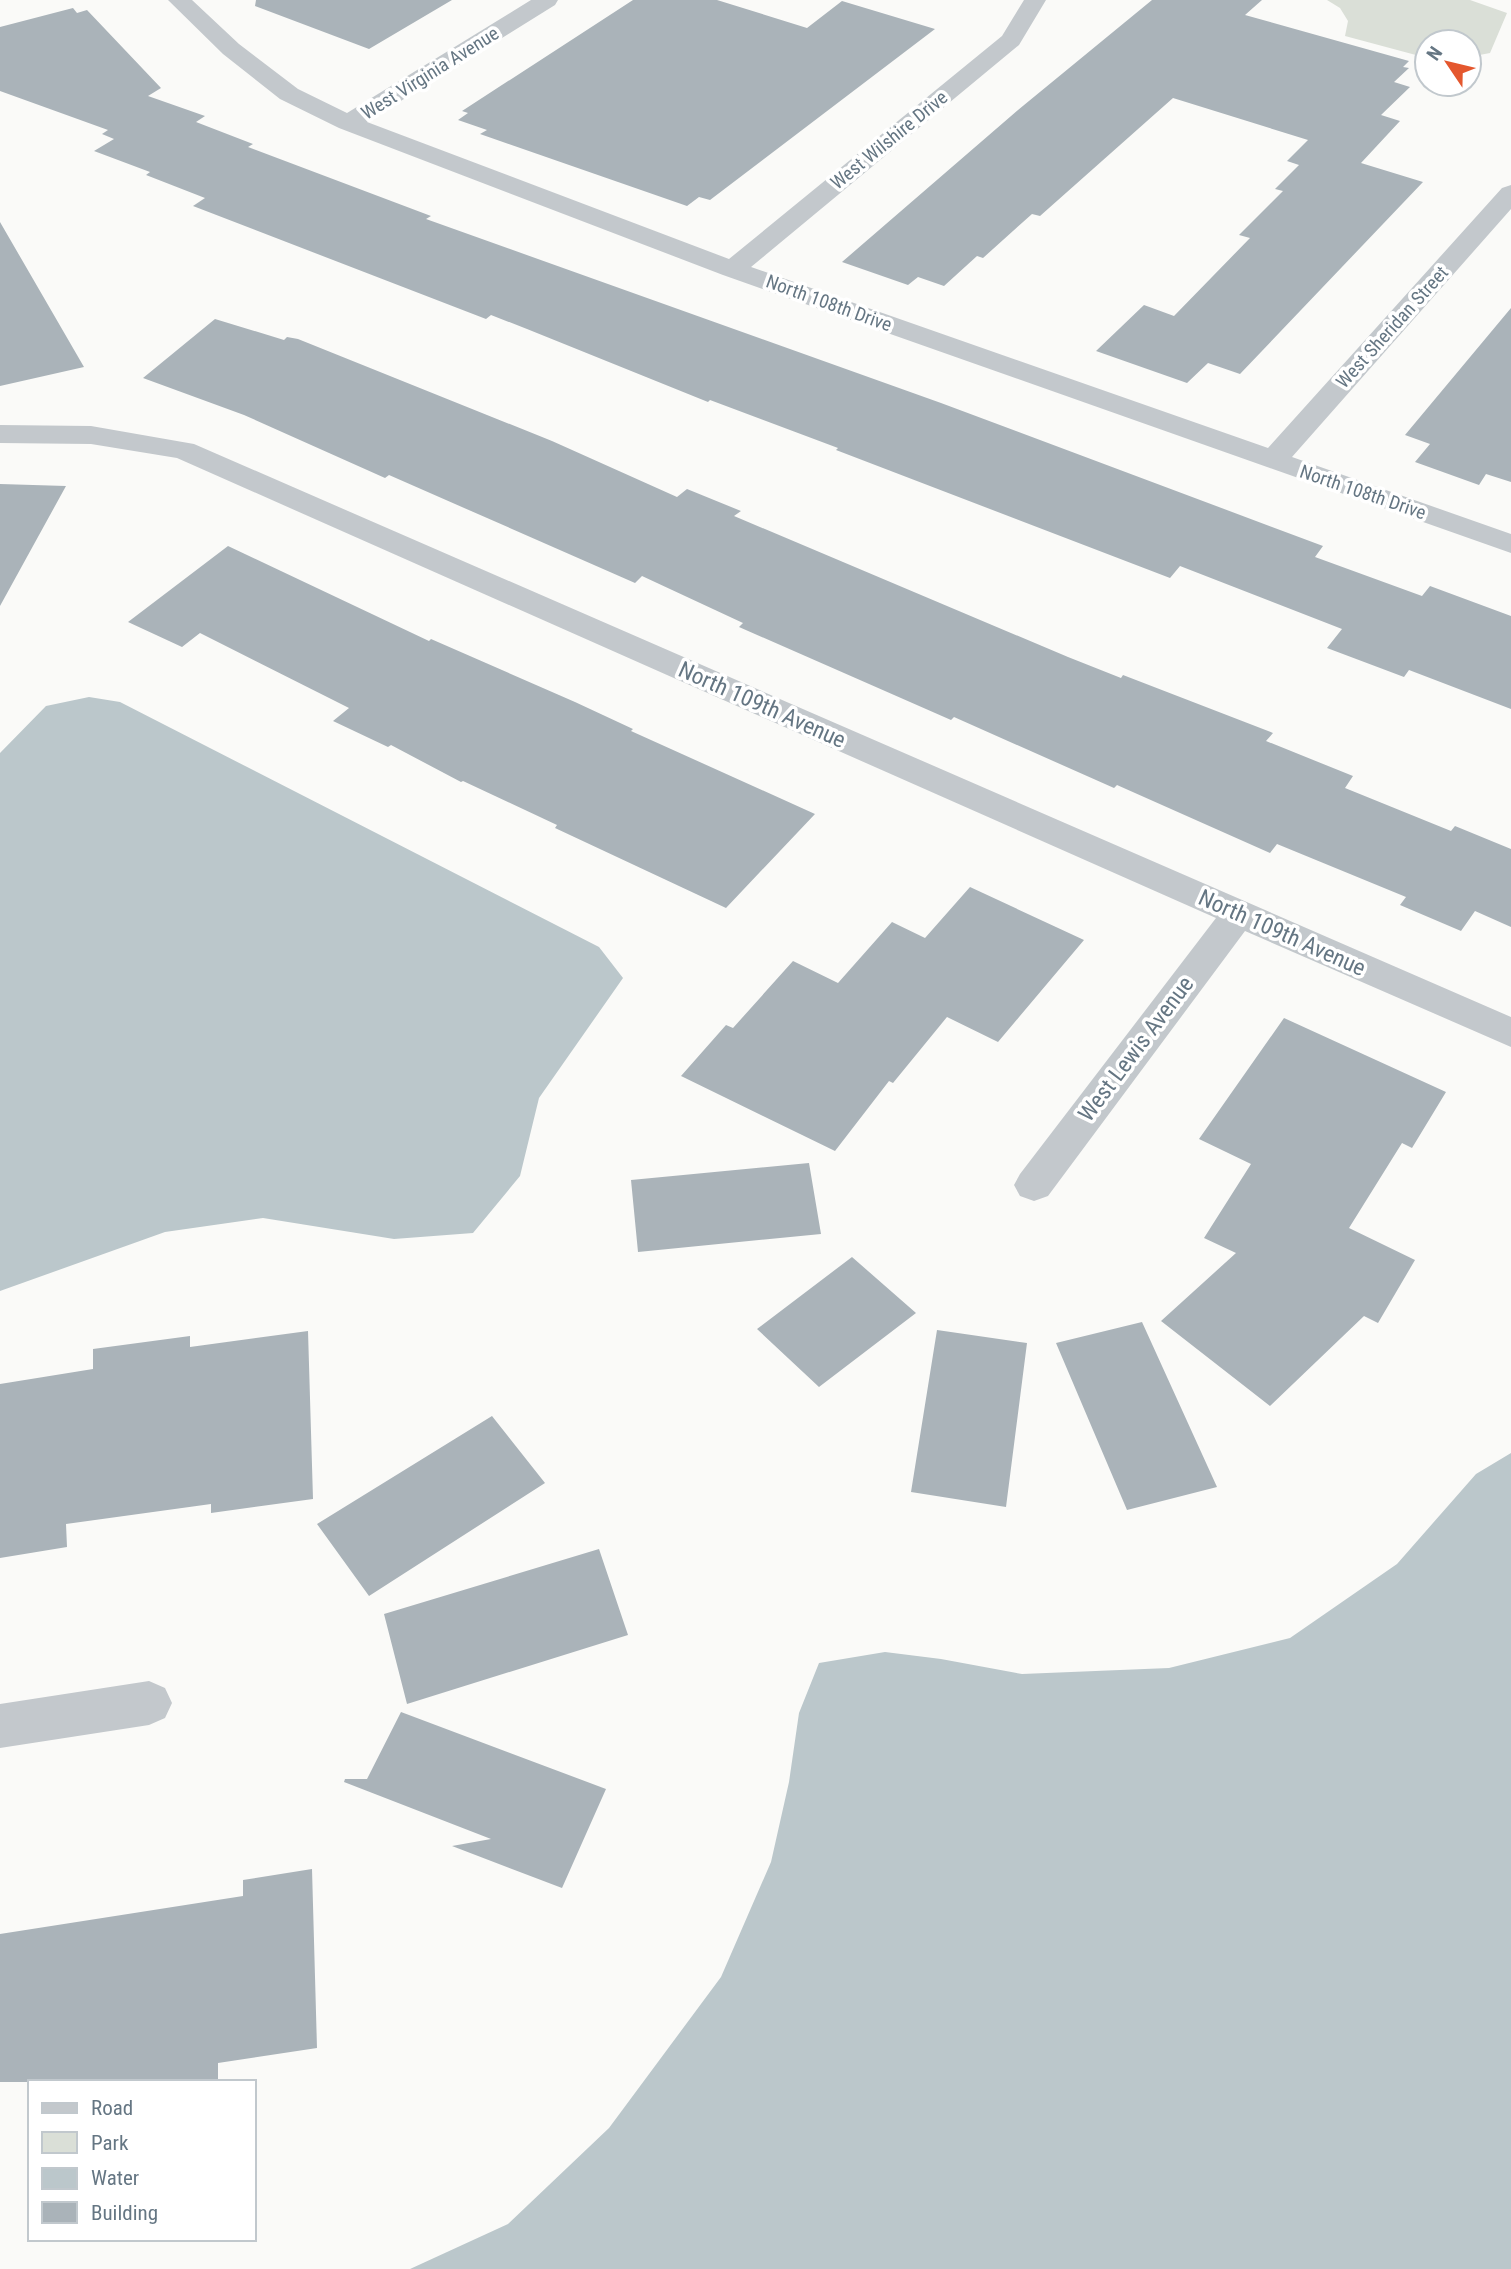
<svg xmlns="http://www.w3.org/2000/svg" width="1511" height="2269" font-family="'Roboto Condensed',sans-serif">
	<rect width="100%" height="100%" fill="#fafaf8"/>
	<path fill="#dadfd7" d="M1327,0H1470L1507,13L1490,53L1469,57V42H1427V58L1345,36L1348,21L1340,8Z"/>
	<path fill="#bbc7cb" d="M89,697L120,702L599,947L623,978L539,1098L520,1176L473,1233L394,1239L263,1218L165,1232L0,1291V753L46,706Z
		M1511,1453V2269H410L508,2224L609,2128L721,1977L771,1862L789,1782L799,1713L819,1663L885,1652L941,1659L1022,1674L1169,1668L1290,1638L1397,1564L1476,1474Z"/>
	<path fill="#aab3b9" d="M256,0H452L369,49L255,6Z
		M633,0H717L807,28L842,1L935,29L710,200L699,197L687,206L480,134L487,130L458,120L468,113L462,111Z
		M1152,0H1262L1245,15L1409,61L1403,67L1409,68L1394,82L1410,87L1381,115L1400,121L1361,163L1423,182L1240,374L1208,363L1187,383L1096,351L1144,305L1174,316L1250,238L1239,235L1283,191L1275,189L1299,165L1287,161L1308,140L1173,98L1040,216L1032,214L983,258L977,256L944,286L918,277L908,285L842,262L1018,110Z
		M73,8L77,13L87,10L161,88L148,96L205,116L196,122L253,144L248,147L431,216L426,219L941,403L1323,546L1315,557L1422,596L1430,586L1511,616V709L1409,670L1404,677L1327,648L1342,629L1180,566L1170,578L836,450L838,448L710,400L708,402L527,329L491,315L486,319L193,206L205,198L146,175L150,172L94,151L114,139L102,134L108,130L0,91V27Z
		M0,222L84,367L0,386Z
		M1511,308V482L1486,474L1479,485L1415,462L1430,444L1405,435Z
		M215,319L284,340L287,337L298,339L552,441L677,497L687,489L741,511L734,516L1068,657L1121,678L1123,675L1273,733L1266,741L1353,776L1345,788L1451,831L1455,826L1511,849V927L1475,911L1461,931L1400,905L1406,897L1277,844L1270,853L1117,785L1114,788L954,717L951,720L739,627L743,623L642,576L635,583L389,475L385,478L244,415L143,378Z
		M0,484L66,486L0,606Z
		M228,546L429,641L431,639L575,702L633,729L631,731L815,814L726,908L555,828L557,825L463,781L461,782L391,745L388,747L333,721L349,708L200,633L182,647L128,622Z
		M970,887L1084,940L998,1042L947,1017L893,1083L889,1081L835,1151L681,1076L726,1025L733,1028L793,961L838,983L892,922L925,938Z
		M1284,1018L1446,1092L1412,1148L1402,1143L1349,1228L1415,1260L1378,1323L1364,1316L1270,1406L1161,1321L1236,1253L1204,1238L1251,1164L1199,1139Z
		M809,1163L821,1234L638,1252L631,1180Z
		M852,1257L916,1313L819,1387L757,1329Z
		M1142,1322L1217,1487L1127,1510L1056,1343Z
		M937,1330L1027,1343L1006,1507L911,1492Z
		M308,1331L313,1499L211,1513V1504L66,1524L67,1547L0,1558V1384L93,1369V1349L190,1336V1347Z
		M492,1416L545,1483L369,1596L317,1524Z
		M599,1549L628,1635L407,1704L384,1614Z
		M401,1712L606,1789L562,1888L452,1846L491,1839L344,1782L345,1779H367Z
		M312,1869L317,2048L218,2063V2082H0V1934L243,1896V1880Z"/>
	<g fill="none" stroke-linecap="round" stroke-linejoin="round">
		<path fill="#c3c8cc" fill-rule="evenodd" d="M168,0H192L239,44L298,89L347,113L531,0H558L555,5L367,122L729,259L1002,36L1024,0H1046L1019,45L751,267L1268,448L1502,188L1511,185V209L1292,457L1511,534V553L723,275L339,128L280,99L223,54Z
			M0,425L91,426L194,444L1511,1017V1047L1245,931L1048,1196L1034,1201L1020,1196L1014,1185L1020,1174L1216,918L177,458L91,444L0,443Z
			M149,1681L165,1688L172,1703L165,1718L149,1725L0,1748V1704Z"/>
	</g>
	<g text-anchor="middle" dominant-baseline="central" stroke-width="7" stroke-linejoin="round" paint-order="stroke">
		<g font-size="19" fill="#657683" stroke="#fff">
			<text transform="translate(430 73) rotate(-32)">West Virginia Avenue</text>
			<text transform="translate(889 140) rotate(-39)">West Wilshire Drive</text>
			<text transform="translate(829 303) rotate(20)">North 108th Drive</text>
			<text transform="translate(1392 327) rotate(-48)">West Sheridan Street</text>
			<text transform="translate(1363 492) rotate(19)">North 108th Drive</text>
		</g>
		<g font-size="23" fill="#657683" stroke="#fff">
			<text transform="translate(762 705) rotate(24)">North 109th Avenue</text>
			<text transform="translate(1282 933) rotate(24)">North 109th Avenue</text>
			<text transform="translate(1136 1049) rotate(-53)">West Lewis Avenue</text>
		</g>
	</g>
	<rect x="28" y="2080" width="228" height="161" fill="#ffffff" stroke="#c1c8cd" stroke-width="2"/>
	<rect x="42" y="2103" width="35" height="10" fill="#c3c8cc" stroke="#c1c8cd" stroke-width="2"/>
	<text x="91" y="2115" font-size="21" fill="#657683">Road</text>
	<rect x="42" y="2132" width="35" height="21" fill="#dadfd7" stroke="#c1c8cd" stroke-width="2"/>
	<text x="91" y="2150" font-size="21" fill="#657683">Park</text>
	<rect x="42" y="2168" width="35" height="21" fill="#bbc7cb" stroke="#c1c8cd" stroke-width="2"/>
	<text x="91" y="2185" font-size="21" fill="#657683">Water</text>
	<rect x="42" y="2202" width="35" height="21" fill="#aab3b9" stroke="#c1c8cd" stroke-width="2"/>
	<text x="91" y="2220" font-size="21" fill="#657683">Building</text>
	<g transform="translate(1448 63) rotate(305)"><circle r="33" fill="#ffffff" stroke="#c1c8cd" stroke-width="2"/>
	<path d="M0-5L12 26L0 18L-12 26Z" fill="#e4572e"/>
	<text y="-10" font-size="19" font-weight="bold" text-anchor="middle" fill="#657683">N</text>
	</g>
</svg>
